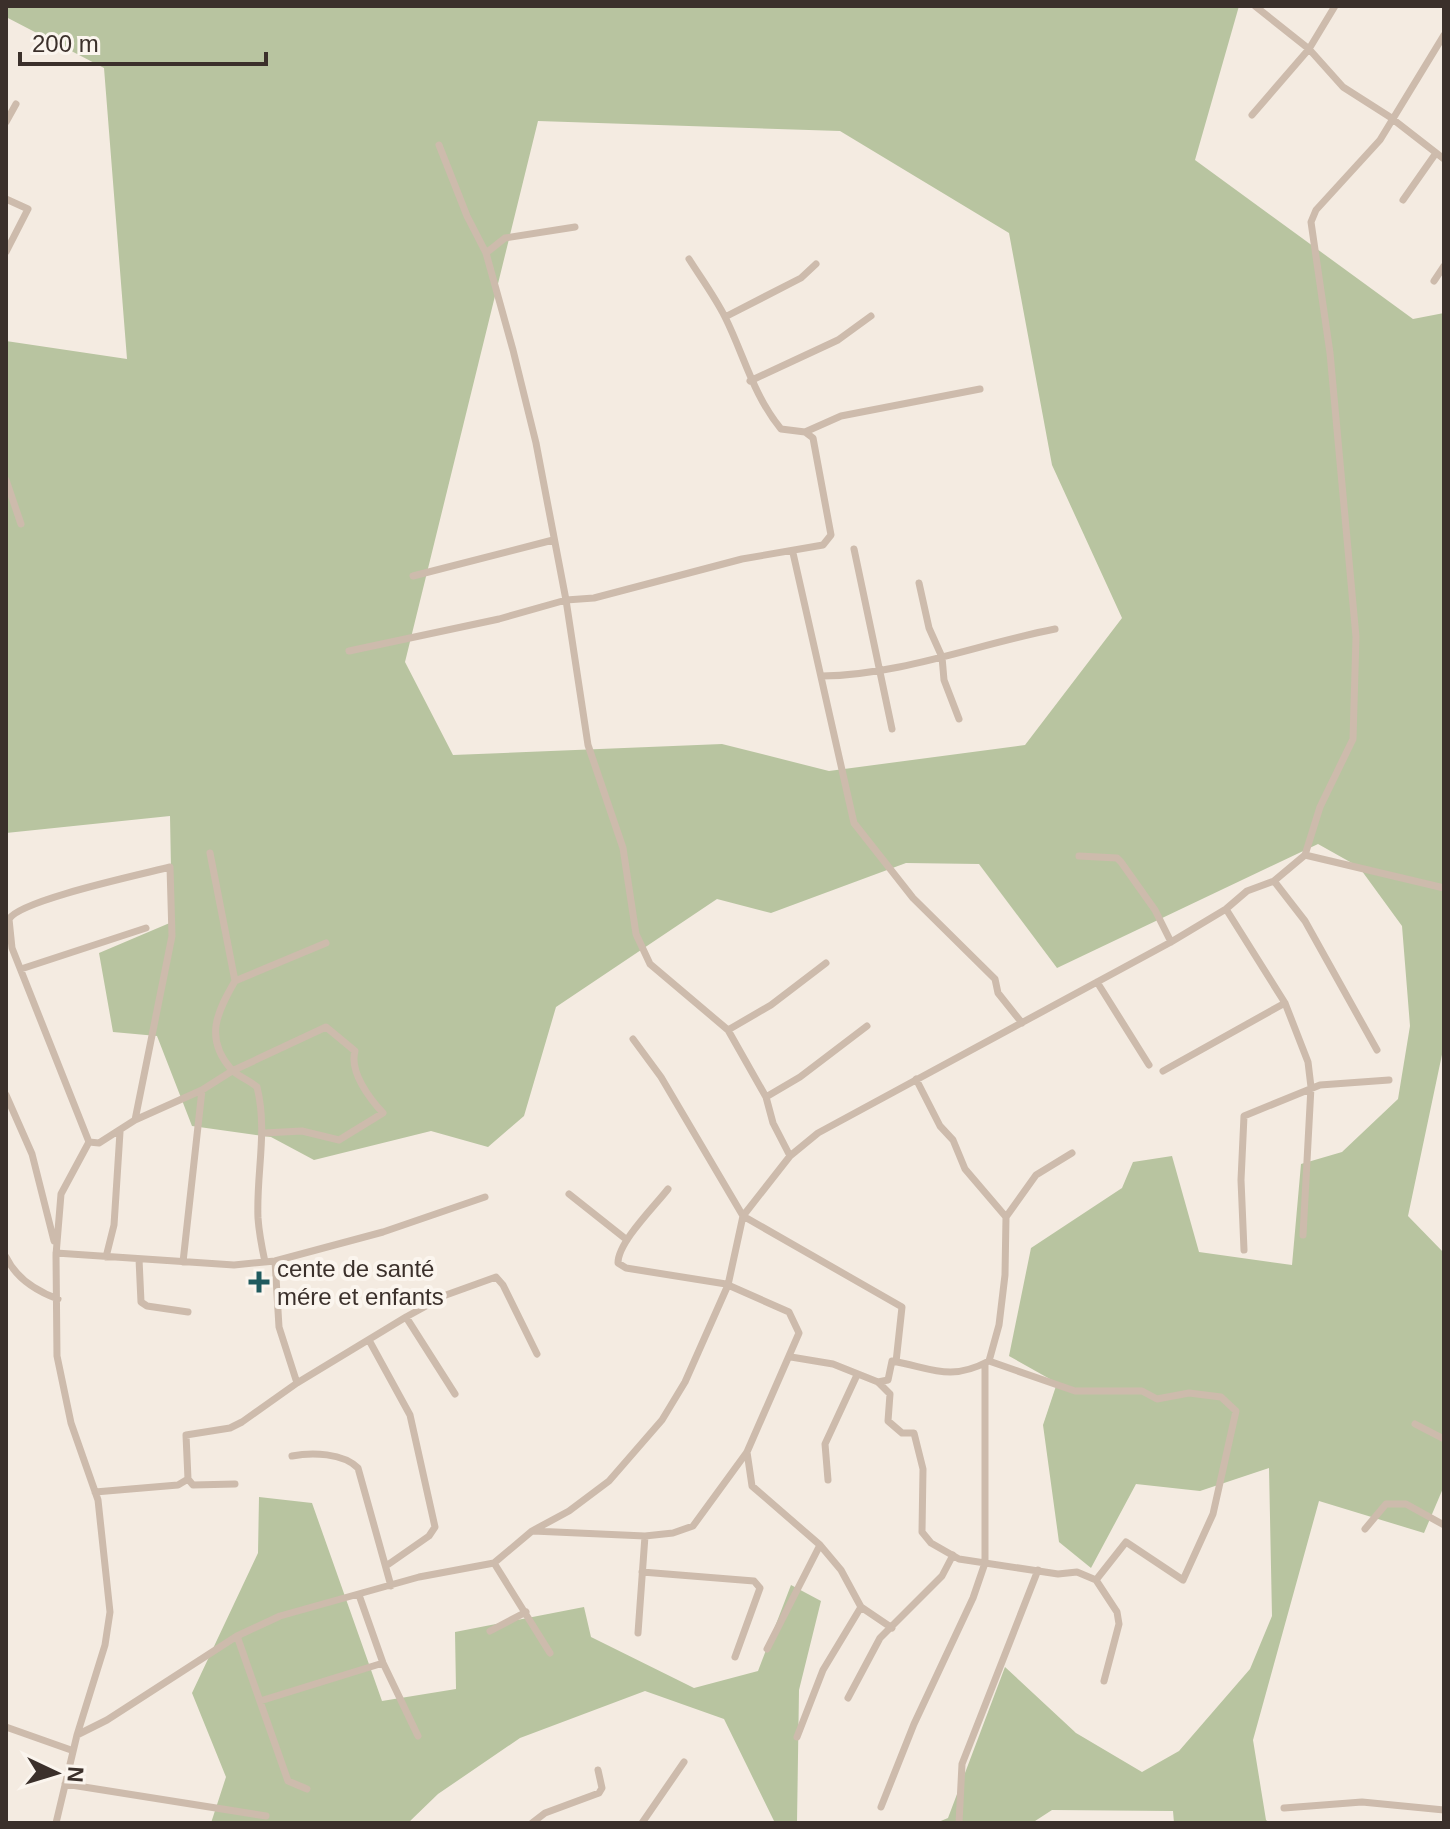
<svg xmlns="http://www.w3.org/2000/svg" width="1450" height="1829" font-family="Arial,sans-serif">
	<rect width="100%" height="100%" fill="#f4ebe1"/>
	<path fill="#b8c4a0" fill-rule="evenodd" d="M6,6H1239L1195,160L1413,319L1444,313V1045L1408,1216L1444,1253V1486L1424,1533L1319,1501L1253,1740L1266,1820L1270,1823H1174L1173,1811L1052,1810L1032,1823H936L948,1818L1005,1667L1076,1733L1142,1772L1179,1751L1250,1669L1272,1616L1269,1468L1200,1491L1136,1484L1091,1568L1059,1542L1043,1425L1057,1383L1009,1356L1031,1248L1122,1188L1133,1162L1172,1156L1199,1252L1292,1265L1301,1164L1342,1152L1398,1099L1410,1026L1402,926L1359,867L1318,844L1057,968L979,864L906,863L771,913L717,899L556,1007L524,1116L488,1147L431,1131L314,1160L271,1137L192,1126L157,1036L113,1032L99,953L172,922L170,816L6,833V341L127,359L104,68L6,17ZM538,121L840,131L1009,233L1052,465L1122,618L1025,745L829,771L722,744L453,755L405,662Z
		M259,1497L312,1503L382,1701L456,1689L455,1632L584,1607L591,1637L694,1688L758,1671L791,1585L821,1601L799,1690L797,1823H775L724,1719L645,1691L520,1738L438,1794L408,1823H211L226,1777L192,1693L258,1553Z"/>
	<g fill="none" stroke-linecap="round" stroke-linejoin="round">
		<path stroke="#cdbbac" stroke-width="7" d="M1255,6L1309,49L1343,87L1390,117L1444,159
			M1252,115L1309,49L1335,6
			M6,122L16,104
			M439,145L467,216L486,253L513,350L536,443L566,600L588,745L623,848L636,934L650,964L728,1030L766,1097L773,1123L790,1156
			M6,199L28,209L6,252
			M1403,200L1436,153
			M486,253L505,238L575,227
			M1434,281L1444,266
			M725,317L801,278L816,264
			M750,381L838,340L871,316
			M805,432L841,416L980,389
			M6,480L21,524
			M854,549L892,729
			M793,553L854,823L913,898L995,979L998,993L1022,1023
			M413,576L553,540
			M919,583L929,628L942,657L944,680L959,719
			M349,651L499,619L566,600L594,598L742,559L823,545L831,535L813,438L805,432L781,429C753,395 744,355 725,317C715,297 701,278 689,259
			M822,676C901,675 978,644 1055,629
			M210,853L235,981
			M1305,855L1444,888
			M1079,856L1117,858L1121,862L1155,910L1171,942
			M1274,881L1305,921L1377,1050
			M1226,909L1285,1003L1308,1062L1311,1087L1303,1235
			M21,969L146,928
			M1097,982L1149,1065
			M728,1030L771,1005L826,963
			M633,1039L661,1077L743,1216L902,1307L896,1362
			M1163,1071L1285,1003
			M6,1095L32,1154L54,1241
			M766,1097L800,1077L867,1026
			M135,1120L202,1090L232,1071L326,1027L355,1051C349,1072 370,1099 383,1113L339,1140L302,1131L264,1133
			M668,1189C655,1206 618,1242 618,1263L626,1268L726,1284
			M569,1194L627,1240
			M1006,1217L1036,1175L1072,1153
			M1244,1250L1241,1180L1244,1116L1320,1085L1389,1080
			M56,1253L234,1265L275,1261L383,1232L485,1197
			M6,1257C16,1278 36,1291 58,1299
			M106,1257L114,1225L120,1132
			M139,1259L141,1302L147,1306L188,1312
			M275,1261L279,1327L297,1383
			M183,1262L202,1090
			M265,1262C262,1248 259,1233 258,1218C256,1173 268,1131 257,1087C249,1080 237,1076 231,1069C204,1038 217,1012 235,981L326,943
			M406,1317L455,1394
			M370,1342L410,1415L435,1527L429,1536L386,1566
			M791,1357L833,1364L878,1382L890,1394L888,1421L902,1433H914L923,1469L922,1532L931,1543L959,1559L1058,1574L1077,1572L1096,1580L1117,1612L1119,1624L1104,1681
			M989,1361L1075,1391H1142L1157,1399L1189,1393L1221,1397L1236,1411L1213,1514L1183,1580L1126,1542L1096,1580
			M878,1382L888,1380L892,1361C932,1368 949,1382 989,1361L999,1325L1005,1275L1006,1217L965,1169L953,1140L940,1126L916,1079
			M1415,1424L1444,1439
			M747,1452L752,1486L820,1545L841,1570L861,1607L892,1628
			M292,1456C312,1452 343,1453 358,1468L391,1586
			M188,1479L186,1435L230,1428L242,1422L297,1383L406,1317L446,1295L496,1277L503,1285L537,1354
			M188,1479L193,1485L235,1484
			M828,1480L825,1444L857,1375
			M95,1492L178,1485L188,1479
			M1365,1529L1386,1504H1406L1444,1525
			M533,1531L645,1536L673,1533L693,1526L747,1452L799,1333L789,1312L728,1285
			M494,1563L550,1653
			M642,1572L754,1581L760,1588L735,1657
			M359,1595L383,1663L418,1736
			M490,1631L526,1612
			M638,1633L645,1536
			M237,1636L288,1781L307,1789
			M767,1649L820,1545
			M848,1698L880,1638L942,1576L953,1555
			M260,1701L383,1663
			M6,1727L71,1750
			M77,1735L105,1645L110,1612L98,1500L71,1423L57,1356L56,1255L61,1194L89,1142L12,948L9,919C20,900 143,874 170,867L172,936L135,1120L99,1143L89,1142
			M797,1737L823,1670L861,1607
			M65,1784L266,1816
			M881,1807L914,1724L973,1598L985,1563V1364
			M1284,1808L1362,1802L1444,1810
			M56,1823L77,1735L107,1720L237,1636L280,1616L419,1577L494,1563L532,1531L569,1511L609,1481L662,1420L685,1382L728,1285L743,1216L790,1156L818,1133L1171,942L1226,909L1247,891L1274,881L1305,855L1320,807L1353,739L1356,637L1330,353L1311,222L1316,210L1380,140L1444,35
			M532,1823L545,1813L599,1793L602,1788L598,1770
			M642,1823L684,1762
			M959,1823L962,1764L1038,1570"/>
	</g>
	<path fill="#1f5a5e" stroke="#fbf5ee" stroke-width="3" d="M255 1270h8v8h8v8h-8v8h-8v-8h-8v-8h8z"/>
	<g text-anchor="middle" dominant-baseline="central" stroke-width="8" stroke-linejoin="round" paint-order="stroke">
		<g font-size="24" fill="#3b302b" stroke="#fbf5ee" text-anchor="start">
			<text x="277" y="1268">cente de santé<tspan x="277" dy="28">mére et enfants</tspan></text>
		</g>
	</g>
	<rect width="1450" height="1829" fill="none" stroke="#3b302b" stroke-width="16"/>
	<g transform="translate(56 1773) rotate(94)" stroke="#fbf5ee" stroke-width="6" paint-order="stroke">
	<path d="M0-6L14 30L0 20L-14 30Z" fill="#3b302b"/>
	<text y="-12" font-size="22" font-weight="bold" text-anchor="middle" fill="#3b302b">N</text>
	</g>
	<path d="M20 52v12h246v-12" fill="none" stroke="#3b302b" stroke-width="4"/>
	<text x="32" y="52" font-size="24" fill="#3b302b" stroke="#fbf5ee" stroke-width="6" paint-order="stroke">200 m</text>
</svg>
